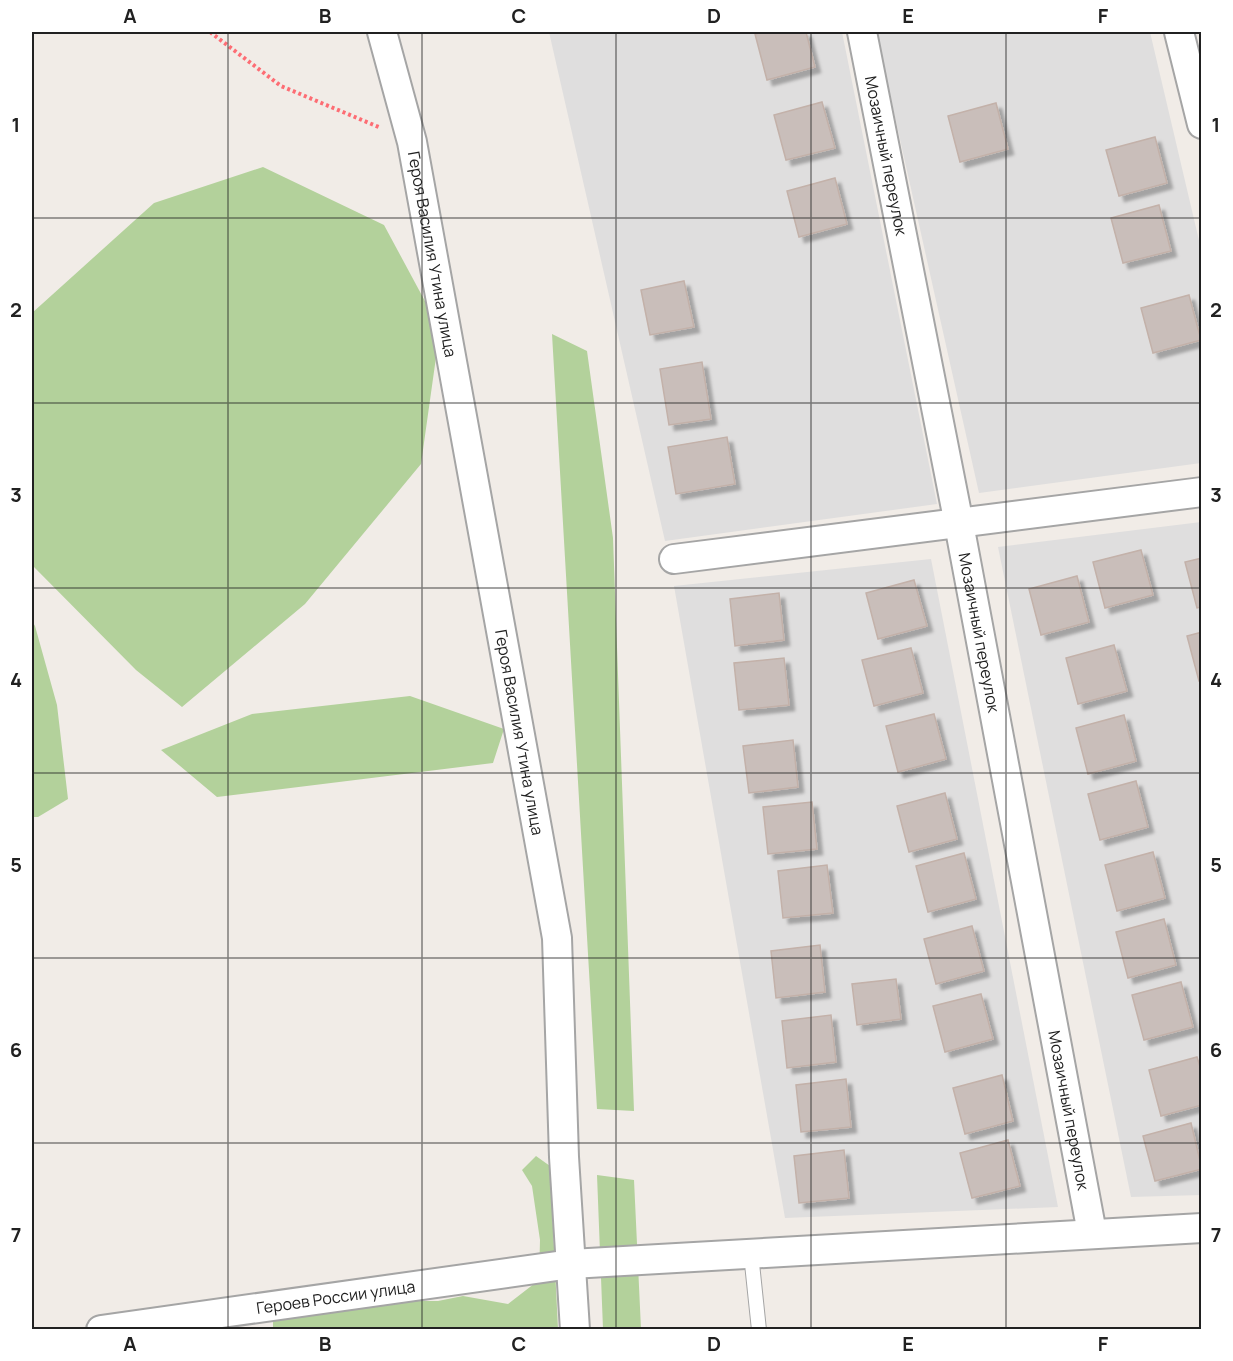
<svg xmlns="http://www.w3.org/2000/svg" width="1233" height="1361" font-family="Manrope,sans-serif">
	<defs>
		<filter id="shadow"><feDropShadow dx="5.5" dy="5.5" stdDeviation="1.5" flood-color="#0004"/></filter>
	</defs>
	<rect width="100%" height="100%" fill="#f1ece7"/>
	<path fill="#dfdede" d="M549,32H842L937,504L665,541Z
		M876,32H1150L1201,249V463L979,493Z
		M1201,522V1195L1131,1197L998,547Z
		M931,559L1058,1207L785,1218L674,586Z"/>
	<path fill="#b3d19b" d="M263,167L384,225L440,329L421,464L305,604L182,707L136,670L32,565V313L154,203Z
		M552,334L587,351L613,538L634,1111L597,1109Z
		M32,621L35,626L57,705L68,799L38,817H32Z
		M410,696L504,729L493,763L217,797L161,750L252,714Z
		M536,1156L550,1166L558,1329L273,1330V1320L333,1301H438L463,1296L508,1304L539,1280L540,1240L532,1186L522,1170Z
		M597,1175L634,1180L641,1329H603Z"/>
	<path fill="#c9beba" stroke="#c3b1a9" stroke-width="1.5" filter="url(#shadow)" d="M764,32H806L815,67L767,80L755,34Z
		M822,102L835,148L786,160L774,115Z
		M996,103L1008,149L960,162L948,116Z
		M1155,137L1167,183L1119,196L1106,150Z
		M835,178L847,224L799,237L787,191Z
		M1159,205L1171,251L1123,263L1111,218Z
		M684,281L694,327L650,335L641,290Z
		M1189,295L1201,340L1153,353L1141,308Z
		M702,362L711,419L669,425L660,369Z
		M727,437L735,484L676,494L668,447Z
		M1141,550L1153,595L1105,608L1093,562Z
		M1202,558V607L1197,608L1185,562Z
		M1077,576L1089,622L1041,635L1029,589Z
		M914,580L927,626L878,639L866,593Z
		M779,593L784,640L735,646L730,599Z
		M1202,632V681H1199L1187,636Z
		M1114,645L1127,691L1078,704L1066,658Z
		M911,648L923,693L874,706L862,660Z
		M784,658L789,705L739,710L734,663Z
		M934,714L946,759L898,772L886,726Z
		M1124,715L1136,761L1088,774L1076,728Z
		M793,740L798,787L749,793L743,746Z
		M1136,781L1148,827L1100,840L1088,794Z
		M945,793L957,839L909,852L897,806Z
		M812,802L817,849L768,854L763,807Z
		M1153,852L1165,898L1117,911L1105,865Z
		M964,853L976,899L928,912L916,866Z
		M827,865L833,913L783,918L778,871Z
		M1164,919L1176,965L1128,978L1116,932Z
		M972,926L984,971L936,984L924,939Z
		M820,945L825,992L776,998L771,951Z
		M896,979L901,1019L857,1025L852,984Z
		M1181,982L1193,1027L1144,1040L1132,995Z
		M981,994L993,1039L945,1052L933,1006Z
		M831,1015L836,1062L787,1068L782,1021Z
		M1197,1057L1202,1073V1105L1161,1116L1149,1070Z
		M1002,1075L1013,1121L965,1134L953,1088Z
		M846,1079L851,1127L801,1132L796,1085Z
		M1191,1123L1202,1169L1155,1181L1143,1136Z
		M1008,1140L1020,1186L972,1198L960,1153Z
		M844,1150L849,1198L799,1203L794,1156Z"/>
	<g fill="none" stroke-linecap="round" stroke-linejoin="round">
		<g stroke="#a5a5a5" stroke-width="16">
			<path id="lane" d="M751,1254L759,1330"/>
		</g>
		<g stroke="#a5a5a5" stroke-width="32">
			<g id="street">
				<path id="s1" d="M382,32L412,142L557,938L564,1157L575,1330"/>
				<path id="s2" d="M862,32L959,524L1092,1233"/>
				<path d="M1179,32L1202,124"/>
				<path d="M674,559L1202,492"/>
				<path id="s3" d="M101,1330L571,1264L1202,1228"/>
			</g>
		</g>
		<path stroke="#fd6d74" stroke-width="4" stroke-dasharray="3 3" stroke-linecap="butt" d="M210,32L281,86L381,128"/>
		<use href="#lane" stroke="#fff" stroke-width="14"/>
		<use href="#street" stroke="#fff" stroke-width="28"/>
	</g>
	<path fill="none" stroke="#212121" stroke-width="1.5" stroke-opacity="0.55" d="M228,32V1330M422,32V1330M616,32V1330M811,32V1330M1006,32V1330M32,218H1202M32,403H1202M32,588H1202M32,773H1202M32,958H1202M32,1143H1202"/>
	<g text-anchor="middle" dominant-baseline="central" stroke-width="4.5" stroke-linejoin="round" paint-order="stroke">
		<g font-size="16" fill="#212121" stroke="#fff">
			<text stroke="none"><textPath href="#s2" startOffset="126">Мозаичный переулок</textPath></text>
			<text stroke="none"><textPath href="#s1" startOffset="228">Героя Василия Утина улица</textPath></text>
			<text stroke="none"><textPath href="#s2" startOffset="612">Мозаичный переулок</textPath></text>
			<text stroke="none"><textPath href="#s1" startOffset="714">Героя Василия Утина улица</textPath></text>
			<text stroke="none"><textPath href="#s2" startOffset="1098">Мозаичный переулок</textPath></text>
			<text stroke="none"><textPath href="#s3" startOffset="237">Героев России улица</textPath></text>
		</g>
	</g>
	<rect width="1233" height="1361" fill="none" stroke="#ffffff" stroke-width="66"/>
	<rect x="33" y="33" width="1167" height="1295" fill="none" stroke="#212121" stroke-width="2"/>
	<g font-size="20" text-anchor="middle" font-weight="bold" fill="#212121">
		<text x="130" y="23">A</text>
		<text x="325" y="23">B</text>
		<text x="519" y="23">C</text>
		<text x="714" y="23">D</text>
		<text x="908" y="23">E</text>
		<text x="1103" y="23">F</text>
		<text x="16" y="132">1</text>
		<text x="1216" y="132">1</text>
		<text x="16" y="317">2</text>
		<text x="1216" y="317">2</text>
		<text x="16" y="502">3</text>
		<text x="1216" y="502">3</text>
		<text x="16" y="687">4</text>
		<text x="1216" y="687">4</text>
		<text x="16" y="872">5</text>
		<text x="1216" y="872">5</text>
		<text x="16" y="1057">6</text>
		<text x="1216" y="1057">6</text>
		<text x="16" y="1242">7</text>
		<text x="1216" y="1242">7</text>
		<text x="130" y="1351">A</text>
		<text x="325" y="1351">B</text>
		<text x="519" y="1351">C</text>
		<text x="714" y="1351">D</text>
		<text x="908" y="1351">E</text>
		<text x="1103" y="1351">F</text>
	</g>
</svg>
